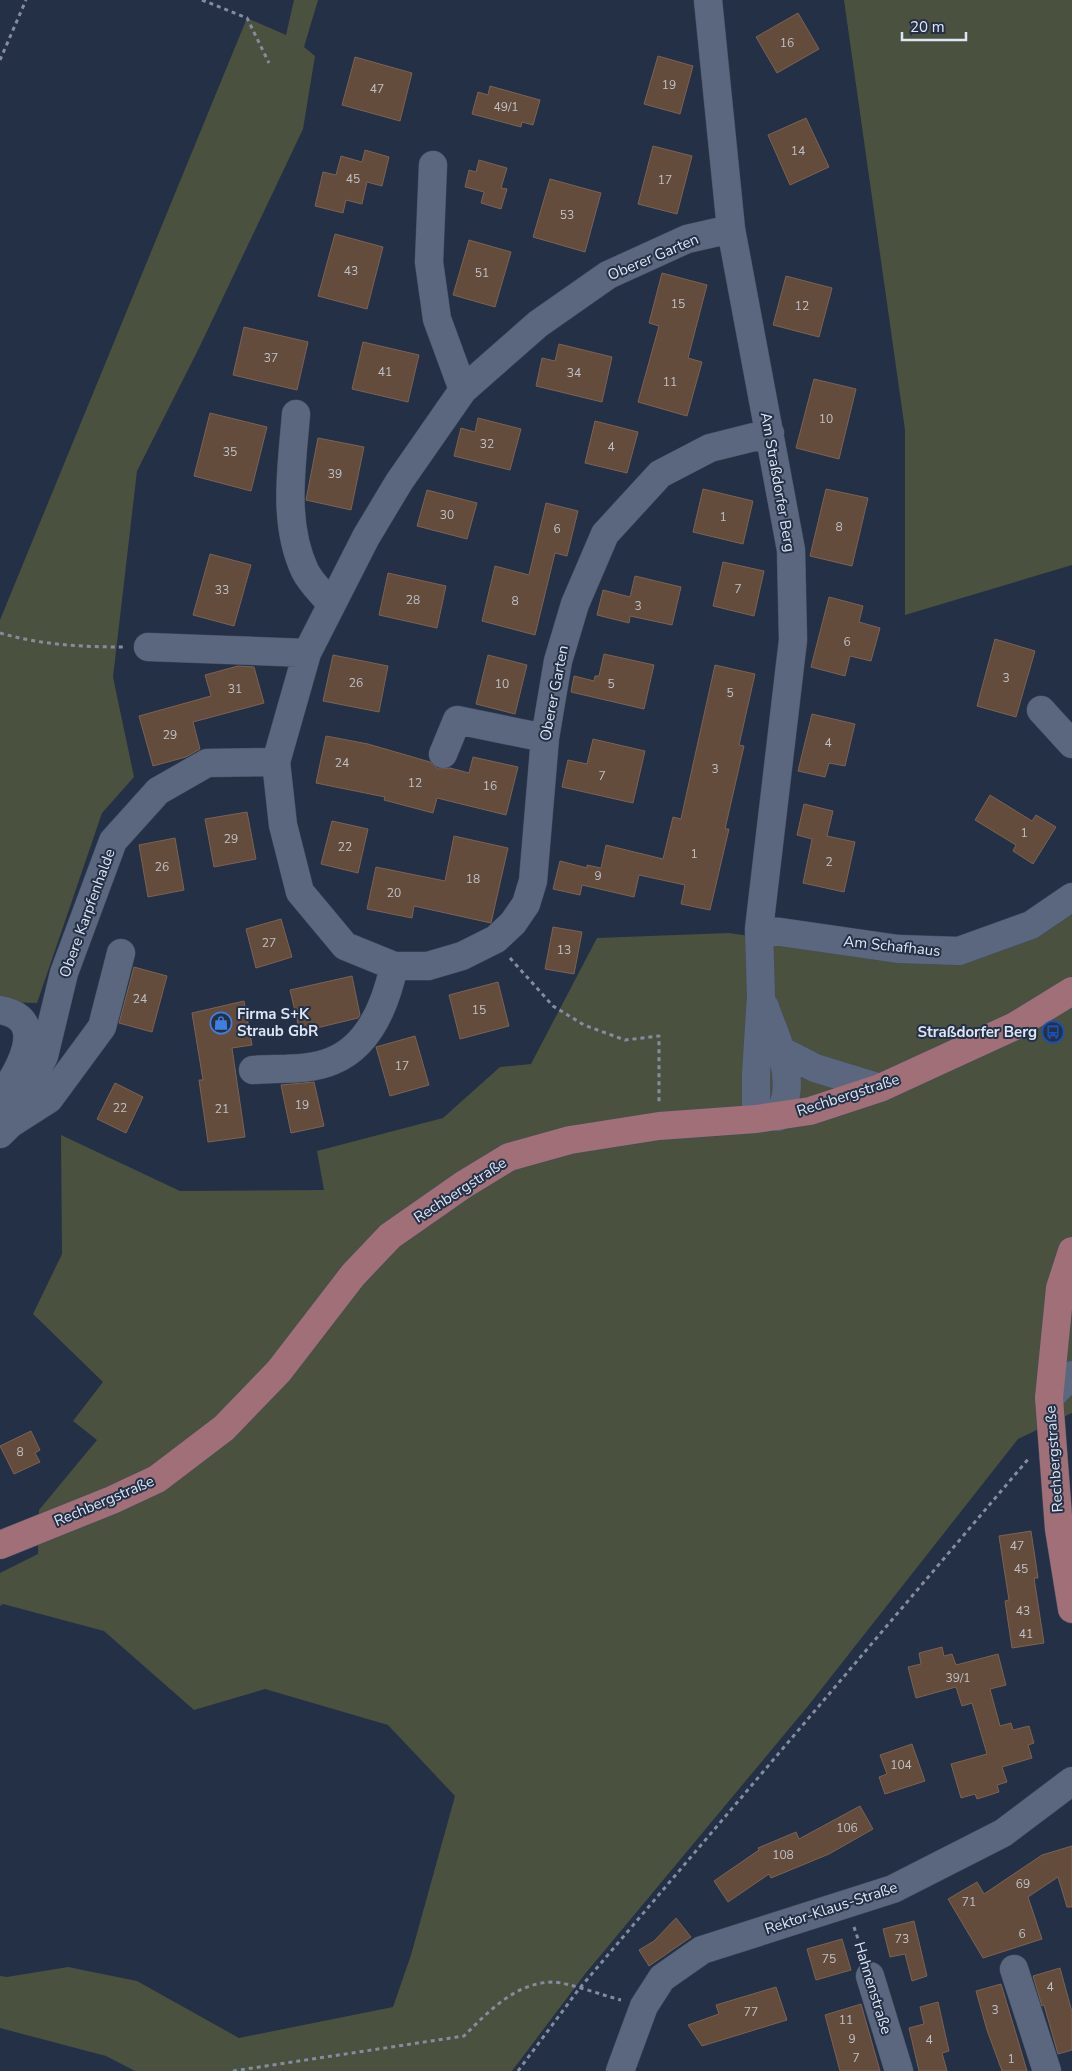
<svg xmlns="http://www.w3.org/2000/svg" width="1072" height="2071" font-family="'Nunito Sans',sans-serif">
	<rect width="100%" height="100%" fill="#243046"/>
	<path fill="#4b513f" d="M294,0H318L304,47L315,56L303,129L199,348L137,471L113,677L134,777L102,813L37,1003L0,1002V620L247,18L286,35Z
		M844,0H1072V565L905,615V430Z
		M1072,910V1413L1018,1439L808,1706L585,1974L512,2071H135L106,2056L0,2028V1976L7,1977L68,1967L137,1981L239,2038L393,2007L411,1955L455,1796L388,1725L265,1689L194,1710L104,1631L3,1604L0,1606V1573L38,1554L39,1510L97,1440L73,1421L103,1382L33,1314L62,1254L61,1135L180,1191L324,1190L317,1151L443,1118L500,1067L531,1064L597,938L729,933L938,965L1031,937Z"/>
	<path fill="#644c3d" stroke="#7c6252" d="M798,13L819,49L777,73L756,37Z
		M658,56L693,66L680,114L644,104Z
		M355,57L412,73L400,121L342,105Z
		M490,86L540,100L533,125L522,122L521,127L472,114L478,92L488,95Z
		M806,118L829,167L790,185L768,135Z
		M653,146L692,156L677,214L638,204Z
		M365,150L389,157L382,186L367,182L362,204L346,200L343,213L315,206L323,172L336,175L341,156L362,162Z
		M479,160L507,168L501,188L507,189L501,209L481,203L484,192L465,187L469,170L476,172Z
		M550,179L601,193L585,252L533,237Z
		M335,234L383,247L367,309L318,296Z
		M469,240L511,252L495,307L453,295Z
		M662,273L707,285L688,358L702,362L687,416L638,402L659,326L649,323Z
		M786,276L832,288L819,337L773,325Z
		M244,327L308,342L297,390L233,375Z
		M363,342L419,355L408,402L352,389Z
		M559,344L612,357L602,402L536,386L542,358L555,361Z
		M814,379L856,389L839,459L796,448Z
		M210,413L267,427L251,491L194,476Z
		M478,418L521,429L510,470L454,456L461,428L475,432Z
		M595,421L638,432L627,473L585,463Z
		M318,438L364,447L351,510L306,500Z
		M703,489L753,501L743,544L693,532Z
		M826,489L868,498L852,566L810,556Z
		M427,490L477,503L467,539L417,526Z
		M546,503L578,511L567,556L555,553L535,635L482,621L495,566L529,575Z
		M210,554L251,565L234,626L193,615Z
		M723,562L764,571L754,616L713,606Z
		M388,573L446,586L437,628L379,615Z
		M635,576L681,587L672,625L630,616L629,623L597,615L603,590L630,597Z
		M829,597L863,606L859,622L880,628L871,661L850,656L845,676L811,667Z
		M995,639L1035,651L1016,717L977,706Z
		M604,654L654,665L644,709L571,692L574,676L594,681L595,676H599Z
		M333,655L388,666L379,712L323,701Z
		M488,655L527,665L515,714L476,704Z
		M715,665L755,674L739,745L744,746L725,829H729L710,910L681,904L685,885L639,875L634,897L582,885L580,895L553,889L560,861L587,868V865L601,868L606,845L663,859L673,817L681,819Z
		M238,666L254,667L264,703L193,722L200,749L186,757L153,766L139,716L211,696L205,675Z
		M812,714L855,724L845,766L829,763L825,777L798,771Z
		M326,736L368,744L430,762L438,769L450,768L469,773L473,757L518,767L506,815L437,798L433,813L384,800L385,797L316,783Z
		M593,739L645,751L633,803L562,787L568,760L587,764Z
		M990,795L1032,821L1036,815L1056,827L1033,864L1013,851L1016,845L975,820Z
		M804,804L833,811L827,836L855,842L844,892L803,883L812,839L797,835Z
		M247,812L256,859L214,867L205,819Z
		M332,821L368,829L358,873L321,864Z
		M454,836L508,848L491,923L414,906L412,918L367,909L376,867L445,881Z
		M175,838L184,890L148,897L139,845Z
		M281,919L292,957L256,968L246,929Z
		M553,927L582,932L574,974L545,969Z
		M134,967L167,976L152,1032L119,1023Z
		M352,976L360,1015L358,1018L300,1032L290,990Z
		M498,982L509,1026L460,1039L449,995Z
		M244,1001L252,1045L232,1048L245,1137L208,1142L199,1080H203L192,1013Z
		M415,1036L429,1085L390,1096L376,1047Z
		M314,1082L324,1126L291,1133L281,1085Z
		M115,1083L143,1097L126,1133L97,1119Z
		M31,1431L40,1450L35,1453L40,1462L14,1474L0,1446Z
		M1031,1531L1038,1578H1034L1044,1643L1012,1648L1005,1601L1009,1600L999,1536Z
		M942,1647L944,1656L952,1654L956,1665L998,1654L1006,1685L990,1689L1000,1726L1011,1723L1013,1730L1029,1726L1034,1743L1028,1745L1032,1758L1002,1767L1007,1782L997,1785L999,1792L977,1799L975,1794L961,1798L951,1764L987,1754L972,1703L962,1706L956,1687L916,1698L908,1667L921,1664L919,1653Z
		M912,1744L925,1781L885,1794L879,1777L887,1774L880,1755Z
		M860,1806L873,1829L829,1854L771,1878L769,1874L728,1902L714,1881L759,1850L758,1848L796,1832L799,1839Z
		M1072,1846V1907H1067L1058,1877L1028,1897L1042,1939L983,1958L948,1899L977,1882L984,1894L1042,1855Z
		M676,1918L691,1937L649,1966L639,1950L654,1941Z
		M914,1921L927,1976L912,1981L905,1954L890,1957L883,1929Z
		M842,1939L851,1970L816,1980L807,1949Z
		M1060,1968L1072,2012V2050L1058,2054L1044,2005L1042,2006L1033,1976Z
		M1001,1984L1017,2037L1027,2071H1002L987,2030L976,1991Z
		M776,1987L787,2020L702,2046L688,2025L719,2014L716,2005Z
		M938,2002L949,2051L942,2053L947,2071H919L909,2028L924,2024L920,2007Z
		M861,2004L880,2071H840L825,2015Z"/>
	<g fill="none" stroke-linecap="round" stroke-linejoin="round">
		<g stroke="#434e5f" stroke-width="29">
			<path id="minor" d="M708,0L731,229L791,550L793,640L759,929L761,996L756,1074V1119
				M433,165L429,262L437,319L463,390
				M731,229L687,239L608,275L538,324L463,390L399,482L366,537L307,653L276,762L283,825L300,892L345,946L394,966H428L462,956L496,939L513,923L526,904L533,881L545,738L558,661L575,604L605,534L660,474L710,448L770,433
				M296,414C292,466 282,522 305,571C311,583 323,594 331,604
				M148,647L307,653
				M1041,710L1072,744
				M443,754L457,720L545,738
				M759,929L898,949L959,951L1031,925L1072,897
				M765,1007C774,1034 791,1065 786,1095C785,1102 781,1110 778,1117
				M0,1010C52,1019 17,1074 0,1098
				M780,1050L815,1068L880,1088
				M253,1070C278,1068 309,1071 332,1061C370,1046 386,1003 394,966
				M10,1124L49,1099L102,1027L121,953
				M0,1134L9,1125L44,1056L64,973L113,841L158,791L207,763L276,762
				M1049,1398L1072,1375
				M1014,1969L1047,2071
				M870,1976L899,2071
				M620,2071L644,2006L662,1978L702,1950L893,1889L1003,1833L1072,1781"/>
		</g>
		<g stroke="#434e5f" stroke-width="29">
			<path id="major" d="M1072,1251L1060,1288L1049,1398L1059,1529L1072,1609
				M0,1545L112,1500L157,1479L224,1428L279,1371L353,1275L390,1236L463,1185L509,1157L570,1140L659,1126L756,1119L810,1111L880,1088L1015,1026L1072,991"/>
		</g>
		<path stroke="#838d9f" stroke-width="3" stroke-dasharray="4 4" stroke-linecap="butt" d="M202,0L247,18L269,63
			M0,60L26,0
			M0,633C41,645 83,647 126,647
			M510,958L553,1006L584,1025L625,1040L659,1036V1103
			M854,1927L863,1954
			M233,2071L464,2036C489,2011 516,1982 554,1982C569,1983 605,1996 621,2000
			M518,2071L579,1989L1030,1457"/>
		<use href="#minor" stroke="#5a677f" stroke-width="28"/>
		<use href="#major" stroke="#a16f78" stroke-width="28"/>
	</g>
	<defs>
		<g id="shop-ring" transform="scale(1.125)"><circle r="9.5" fill="#243046" stroke="#3f7fe0" stroke-width="1.5"/><path d="M-5-2.5h2.3a2.7 3.5 0 0 1 5.4 0H5L5.5 6h-11ZM-1.5-2.5h3a1.5 2.3 0 0 0-3 0Z" fill="#3f7fe0"/></g>
		<g id="bus-ring" transform="scale(1.125)"><circle r="9.5" fill="#243046" stroke="#1a4fb4" stroke-width="1.5"/><path d="M-5-6H5V4H4V6H2V4H-2V6H-4V4H-5ZM-3.5-4V0h7V-4ZM-3.5 1.2v1.5H-2V1.2ZM2 1.2v1.5H3.5V1.2Z" fill="#1a4fb4"/></g>
	</defs>
	<g fill-rule="evenodd">
		<use href="#shop-ring" x="221" y="1023"/>
		<use href="#bus-ring" x="1053" y="1032"/>
	</g>
	<g text-anchor="middle" dominant-baseline="central" stroke-width="4" stroke-linejoin="round" paint-order="stroke">
		<g font-size="12" fill="#bfc0c6">
			<text x="787" y="43">16</text>
			<text x="669" y="85">19</text>
			<text x="377" y="89">47</text>
			<text x="506" y="107">49/1</text>
			<text x="798" y="151">14</text>
			<text x="353" y="179">45</text>
			<text x="665" y="180">17</text>
			<text x="567" y="215">53</text>
			<text x="351" y="271">43</text>
			<text x="482" y="273">51</text>
			<text x="678" y="304">15</text>
			<text x="802" y="306">12</text>
			<text x="271" y="358">37</text>
			<text x="385" y="372">41</text>
			<text x="574" y="373">34</text>
			<text x="670" y="382">11</text>
			<text x="826" y="419">10</text>
			<text x="487" y="444">32</text>
			<text x="611" y="447">4</text>
			<text x="230" y="452">35</text>
			<text x="335" y="474">39</text>
			<text x="447" y="515">30</text>
			<text x="723" y="517">1</text>
			<text x="839" y="527">8</text>
			<text x="557" y="529">6</text>
			<text x="738" y="589">7</text>
			<text x="222" y="590">33</text>
			<text x="413" y="600">28</text>
			<text x="515" y="601">8</text>
			<text x="638" y="606">3</text>
			<text x="847" y="642">6</text>
			<text x="1006" y="678">3</text>
			<text x="356" y="683">26</text>
			<text x="502" y="684">10</text>
			<text x="611" y="684">5</text>
			<text x="235" y="689">31</text>
			<text x="730" y="693">5</text>
			<text x="170" y="735">29</text>
			<text x="828" y="743">4</text>
			<text x="342" y="763">24</text>
			<text x="715" y="769">3</text>
			<text x="602" y="776">7</text>
			<text x="415" y="783">12</text>
			<text x="490" y="786">16</text>
			<text x="1024" y="833">1</text>
			<text x="231" y="839">29</text>
			<text x="345" y="847">22</text>
			<text x="694" y="854">1</text>
			<text x="829" y="862">2</text>
			<text x="162" y="867">26</text>
			<text x="598" y="876">9</text>
			<text x="473" y="879">18</text>
			<text x="394" y="893">20</text>
			<text x="269" y="943">27</text>
			<text x="564" y="950">13</text>
			<text x="140" y="999">24</text>
			<text x="479" y="1010">15</text>
			<text x="402" y="1066">17</text>
			<text x="302" y="1105">19</text>
			<text x="120" y="1108">22</text>
			<text x="222" y="1109">21</text>
			<text x="20" y="1452">8</text>
			<text x="1017" y="1546">47</text>
			<text x="1021" y="1569">45</text>
			<text x="1023" y="1611">43</text>
			<text x="1026" y="1634">41</text>
			<text x="958" y="1678">39/1</text>
			<text x="901" y="1765">104</text>
			<text x="847" y="1828">106</text>
			<text x="783" y="1855">108</text>
			<text x="1023" y="1884">69</text>
			<text x="969" y="1902">71</text>
			<text x="1022" y="1934">6</text>
			<text x="902" y="1939">73</text>
			<text x="829" y="1959">75</text>
			<text x="1050" y="1987">4</text>
			<text x="995" y="2010">3</text>
			<text x="751" y="2012">77</text>
			<text x="846" y="2020">11</text>
			<text x="852" y="2039">9</text>
			<text x="929" y="2040">4</text>
			<text x="856" y="2058">7</text>
			<text x="1011" y="2059">1</text>
		</g>
		<g font-size="15" fill="#dde6f4" stroke="#243046">
			<text transform="translate(653 257) rotate(-23)">Oberer Garten</text>
			<text transform="translate(778 482) rotate(80)">Am Straßdorfer Berg</text>
			<text transform="translate(554 693) rotate(-79)">Oberer Garten</text>
			<text transform="translate(87 913) rotate(-70)">Obere Karpfenhalde</text>
			<text transform="translate(892 946) rotate(6)">Am Schafhaus</text>
			<text transform="translate(848 1095) rotate(-18)">Rechbergstraße</text>
			<text transform="translate(460 1190) rotate(-33)">Rechbergstraße</text>
			<text transform="translate(1054 1459) rotate(-94)">Rechbergstraße</text>
			<text transform="translate(104 1501) rotate(-23)">Rechbergstraße</text>
			<text transform="translate(831 1908) rotate(-18)">Rektor-Klaus-Straße</text>
			<text transform="translate(873 1988) rotate(73)">Hahnenstraße</text>
		</g>
		<g font-size="15" font-weight="bold" fill="#dde6f4" stroke="#243046" text-anchor="start">
			<text x="237" y="1014">Firma S+K<tspan x="237" dy="17">Straub GbR</tspan></text>
			<text x="1037" y="1032" text-anchor="end">Straßdorfer Berg</text>
		</g>
	</g>
	<path d="M902 32v8h64v-8" fill="none" stroke="#dde6f4" stroke-width="2.5"/>
	<text x="910" y="32" font-size="15" fill="#dde6f4" stroke="#243046" stroke-width="4" paint-order="stroke">20 m</text>
</svg>
